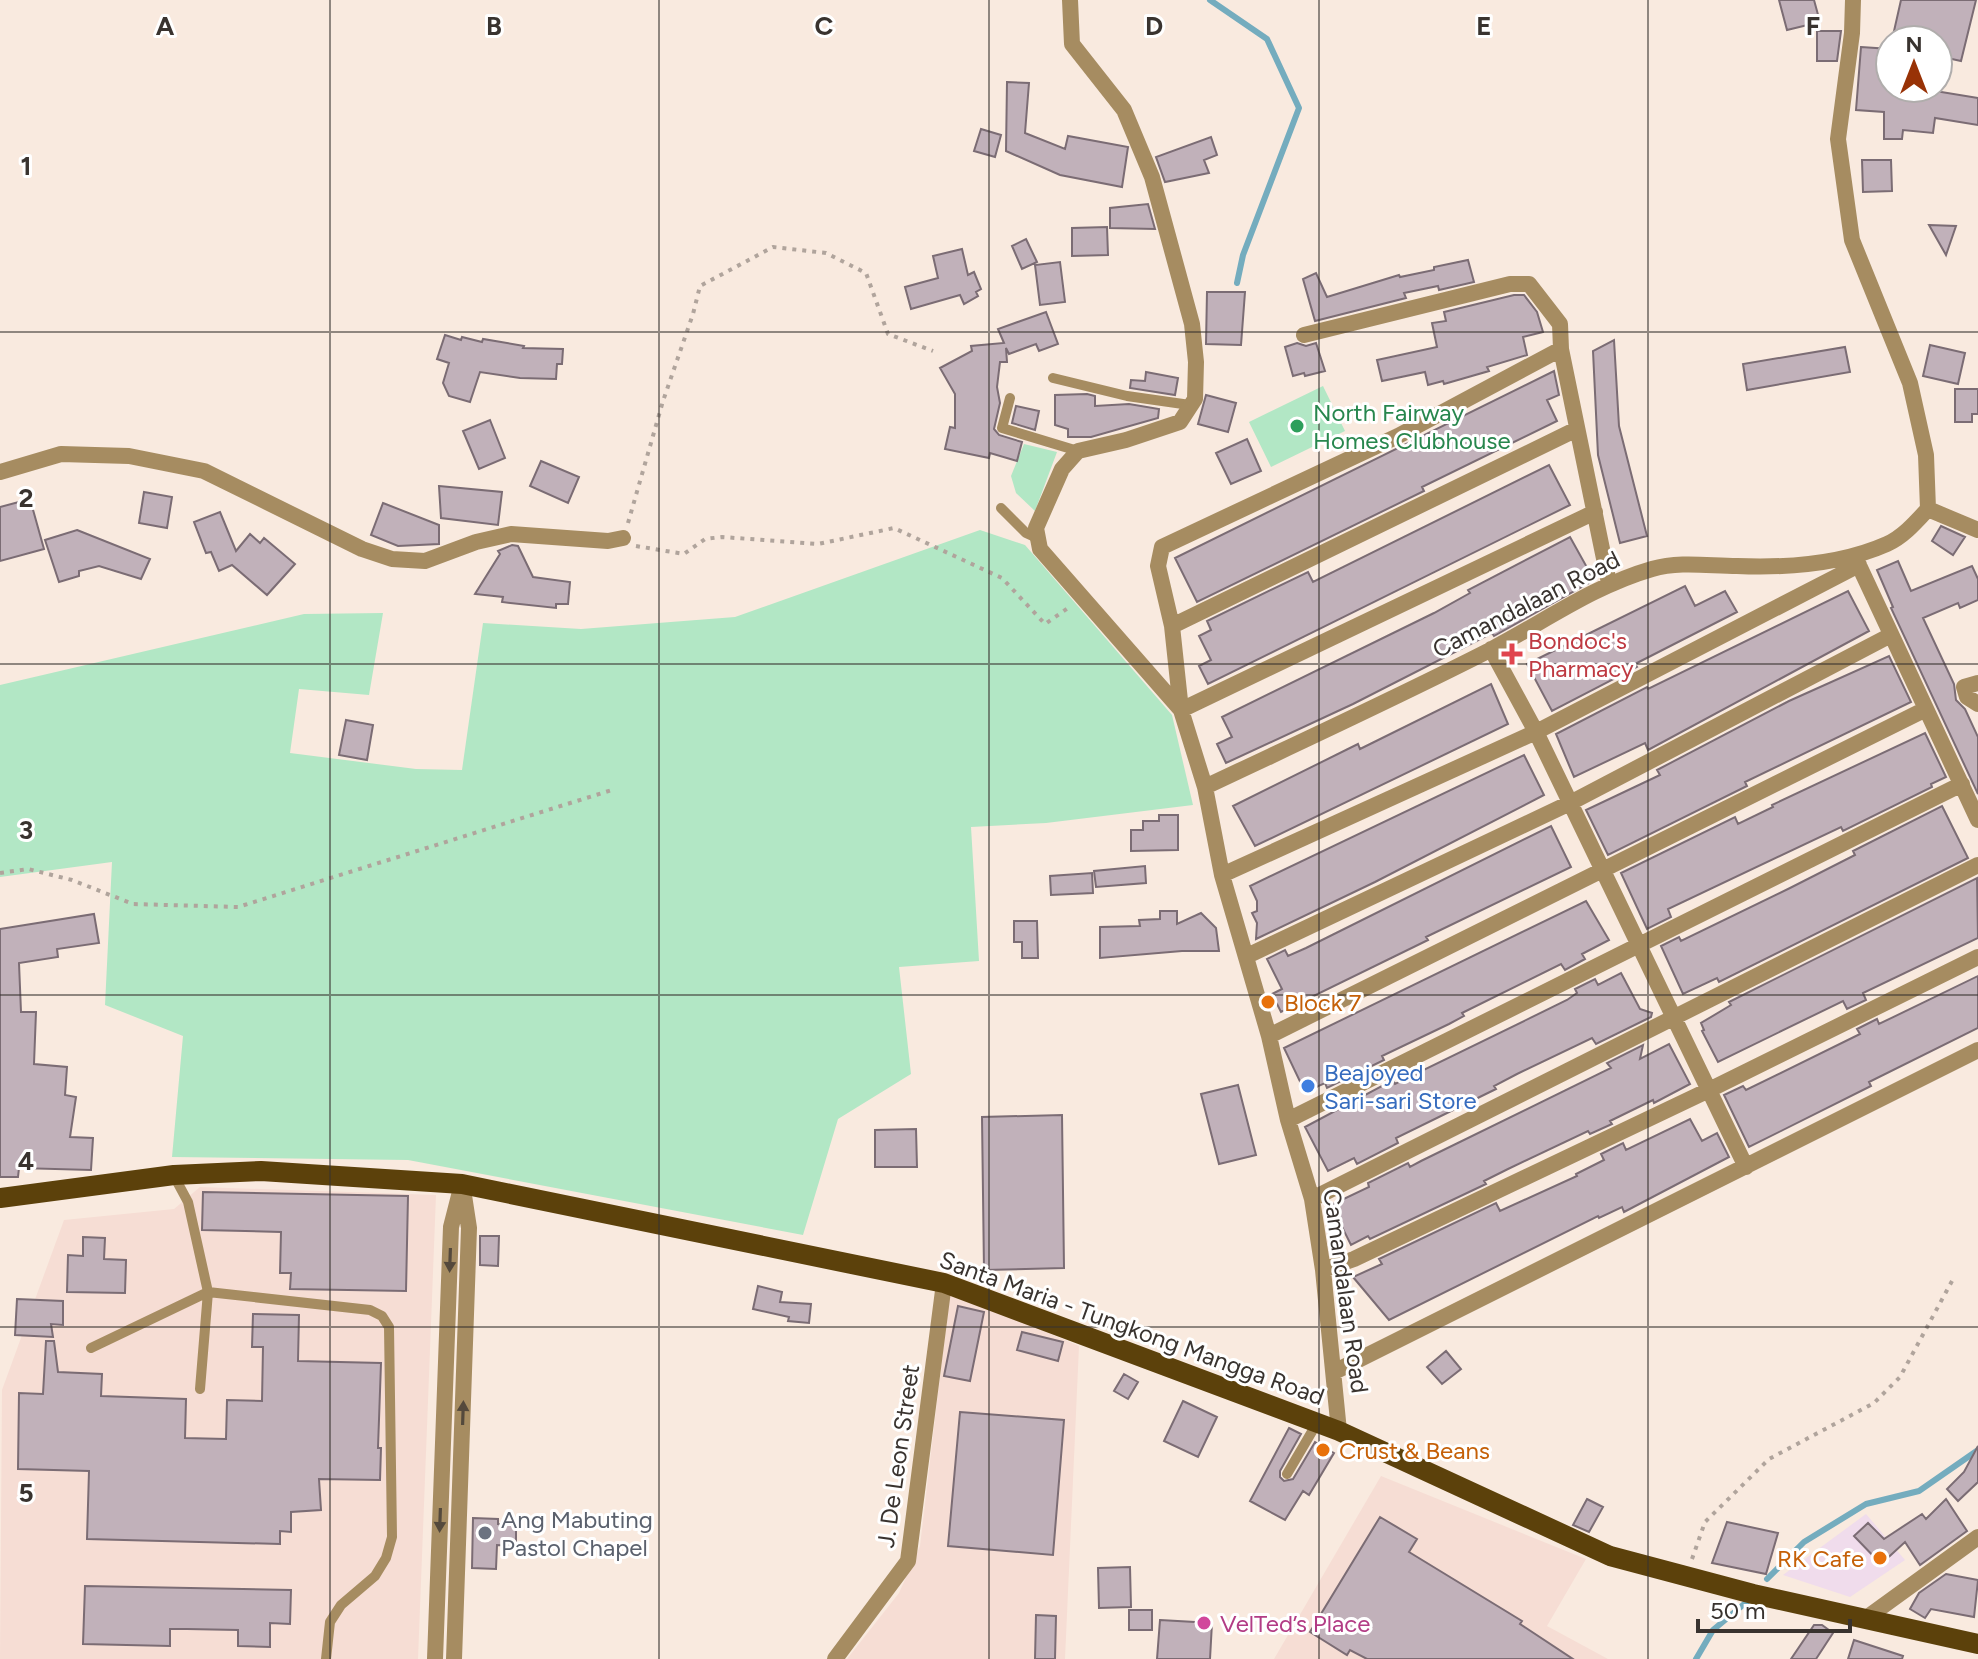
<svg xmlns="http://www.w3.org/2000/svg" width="1978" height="1659" font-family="Figtree,sans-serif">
	<rect width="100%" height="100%" fill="#f9eadf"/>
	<path fill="#f0dcec" d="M1866,1514L1905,1560L1850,1597L1783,1575Z"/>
	<path fill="#f6ddd4" d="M200,1187L436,1195L418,1659H0L2,1390L64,1220L174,1209Z
		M950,1291L1079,1346L1065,1659H847L899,1593L920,1546Z
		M1381,1476L1586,1559L1547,1626L1608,1659H1274Z"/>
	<path fill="#b2e7c5" d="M1323,386L1345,431L1271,467L1249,422Z
		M1024,444L1057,452L1035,511L1016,493L1011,476Z
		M980,530L1025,545L1172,715L1193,805L1046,823L971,827L979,961L899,967L911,1074L838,1119L803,1235L408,1160L172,1157L183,1036L105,1005L112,862L0,877V685L304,614L383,613L369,695L299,689L290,753L416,769L462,770L483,623L581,629L735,617Z"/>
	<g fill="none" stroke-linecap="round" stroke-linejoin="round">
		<path stroke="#74acbe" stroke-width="6" d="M1210,0L1267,39L1299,108L1243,255L1237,283
			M1767,1579L1804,1542L1866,1504L1919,1491L1978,1450
			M1696,1659L1713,1630L1749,1600"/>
	</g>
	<path fill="#c1b1ba" stroke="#7b6c74" stroke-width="2" d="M1779,0H1814L1820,22L1787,30Z
		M1901,0H1976L1961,61L1938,56V40H1892Z
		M1817,31H1841L1837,61H1817Z
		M1861,47L1890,49V88H1917L1978,98V125L1935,118L1933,133L1903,130L1902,139H1884V112L1856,110Z
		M1007,82L1029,83L1025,133L1065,149L1068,136L1128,147L1122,187L1060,175L1006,151Z
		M981,129L1001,135L995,157L974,151Z
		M1211,137L1217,155L1204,160L1209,173L1165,182L1156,157Z
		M1862,160H1891L1892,191L1863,192Z
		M1148,204L1155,229L1110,228V208Z
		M1929,225L1956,226L1946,255Z
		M1107,227L1108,255L1072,256V228Z
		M1026,239L1037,262L1022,269L1012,246Z
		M962,249L968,275L974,272L981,289L976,292L978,296L964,304L960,295L911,309L905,287L938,278L933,256Z
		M1468,260L1474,282L1439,290L1438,286L1404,293L1406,298L1315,321L1303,279L1316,273L1327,297L1399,275L1400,277L1434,270V267Z
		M1060,262L1065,302L1040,305L1035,265Z
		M1207,292H1245L1241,345L1206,344Z
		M1514,295H1524L1537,312L1543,332L1523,337L1527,355L1487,367L1489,371L1444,384L1443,381L1428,385L1425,372L1382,381L1377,360L1437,347L1432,323L1446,321L1444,312Z
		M1046,312L1058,344L1039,351L1036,344L1009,354L1006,348L1007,362H1000L997,387L1000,403L994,429L999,435L1022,442L1017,461L990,453L989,458L945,449L950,427L955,428V394L940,368L972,351L971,346L1004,343L998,329Z
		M445,335L461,340L462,337L482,342L483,339L524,346L523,348L563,349L562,364H557L556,379L520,378L480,372L470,402L449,396L443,383L449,363L437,359Z
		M1614,340L1619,426L1647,536L1620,543L1598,455L1593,351Z
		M1297,343L1306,346L1316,343L1325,371L1305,376L1304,373L1293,376L1285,347Z
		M1930,345L1965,353L1958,384L1923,376Z
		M1845,347L1850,372L1747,390L1743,364Z
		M1554,371L1559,395L1547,400L1557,421L1422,487L1424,491L1197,602L1175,558Z
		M1146,372L1178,378L1175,395L1130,388L1131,380L1145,381Z
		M1955,389H1978V414H1972V422H1955Z
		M1087,394L1095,396V406L1129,404L1159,409L1158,418L1091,437H1068V429L1055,425V395Z
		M1206,395L1236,403L1228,432L1198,424Z
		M1016,406L1039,411L1035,430L1012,423Z
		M490,420L505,458L479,469L463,431Z
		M1247,439L1261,471L1231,484L1216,453Z
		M541,461L579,477L568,503L530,486Z
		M1549,465L1570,505L1208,684L1199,666L1211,660L1199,636L1211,630L1207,621L1308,572L1313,582Z
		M439,486L502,492L498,525L441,518Z
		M144,492L172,497L167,528L139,523Z
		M30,499L44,549L0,561V507Z
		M383,503L439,525V544L398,546L371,535Z
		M220,512L236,551L250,534L260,543L264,538L295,564L267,595L232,565L219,571L211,552L206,553L194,522Z
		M1941,526L1965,537L1953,555L1932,541Z
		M77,530L150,559L141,579L99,566L79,571V576L59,582L45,540Z
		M1570,537L1594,580L1494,636L1492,633L1353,704L1226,763L1217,744L1232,737L1222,717L1434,613L1470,593L1468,590Z
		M512,545L518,546L533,577L570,582L568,604H556V608L502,602L503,597L475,594L500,554L498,551Z
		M1898,561L1911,591L1972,566L1978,579V600L1960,608L1958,603L1923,618L1954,684L1956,700L1965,709L1978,737V794L1891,608L1893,607L1877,570Z
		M1685,586L1695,606L1725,591L1737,612L1635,664L1637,667L1552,711L1527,664Z
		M1848,591L1869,631L1648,750L1645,743L1574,777L1556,734L1647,687L1648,689Z
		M1889,656L1911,702L1745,782L1747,786L1608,855L1586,810L1660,775L1657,770L1789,701Z
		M1491,684L1508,724L1255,846L1233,806L1358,744L1360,749Z
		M346,720L373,725L367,760L339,755Z
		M1925,733L1946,777L1931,784L1932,787L1843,831L1841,827L1668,909L1671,917L1647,929L1621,873L1735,817L1738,824L1773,807L1772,805Z
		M1524,755L1544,795L1375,882L1256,939L1257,923L1252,913L1257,911V901L1250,886Z
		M1942,806L1968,858L1719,982L1717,978L1683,994L1661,946L1679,937L1681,941L1790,888L1855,855L1853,851Z
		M1159,815H1178V850L1131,851V830H1143V821H1159Z
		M1551,826L1571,867L1426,937L1428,940L1281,1012L1272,994L1282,989L1267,959L1285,950L1288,956L1306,948Z
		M1145,866L1146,883L1096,887L1094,871Z
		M1092,873L1093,893L1051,895L1050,876Z
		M1977,878L1978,938L1863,993L1866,1000L1847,1009L1843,1001L1718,1062L1702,1031L1704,1030L1701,1023L1731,1005L1729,1002Z
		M1586,901L1609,940L1582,954L1585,959L1565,970L1561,964L1462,1013L1464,1016L1449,1024L1382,1056L1384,1060L1327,1088L1325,1083L1305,1092L1284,1048Z
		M1160,911H1177V924L1201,913L1216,928L1219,951H1182L1100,958V927L1140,926L1139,920L1160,919Z
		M94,914L99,943L57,949L58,957L19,963L21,1012H36L34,1064L67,1067L65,1095L76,1097L70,1137L93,1138L91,1170L19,1168L18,1177H0V929Z
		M1014,921H1037L1038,958H1022V942H1014Z
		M1621,973L1640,1009L1652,1013L1651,1017L1596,1044L1592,1038L1517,1074L1494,1086L1496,1089L1396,1138L1398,1143L1357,1164L1354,1158L1328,1171L1305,1127L1393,1080L1395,1084L1567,1000L1577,993L1575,989L1595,979L1598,985Z
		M1978,976V1028L1869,1082L1871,1086L1749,1147L1724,1095L1743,1086L1746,1090L1860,1034L1857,1029L1877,1019L1879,1024Z
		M1669,1044L1690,1084L1654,1103L1653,1100L1610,1121L1612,1124L1590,1134L1588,1131L1508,1169L1484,1181L1486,1184L1370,1239L1368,1236L1351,1245L1331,1205L1369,1187L1368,1183L1408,1163L1410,1167L1421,1161L1611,1068L1607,1063L1643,1045L1640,1059Z
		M1238,1085L1256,1155L1219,1164L1201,1094Z
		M1062,1115L1064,1268L984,1270L982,1117Z
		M1690,1119L1702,1141L1717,1133L1729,1157L1624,1212L1622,1207L1599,1218L1598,1216L1389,1320L1353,1277L1382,1264L1379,1259L1496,1203L1500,1211L1577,1176L1576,1174L1604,1160L1601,1154L1623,1143L1626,1150Z
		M916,1129L917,1167H875V1130Z
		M203,1192L408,1196L406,1291L290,1289L291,1273H280L281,1232L202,1230Z
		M480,1236H499L498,1266L480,1265Z
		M83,1237L105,1238L104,1259L126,1260L125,1293L67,1292L68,1255L83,1256Z
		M758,1286L782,1292L780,1302L811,1304L809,1323L788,1321L789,1317L753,1309Z
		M17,1299L63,1301V1325L51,1324L53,1337L15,1335Z
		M958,1306L984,1312L970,1381L944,1376Z
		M253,1314L299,1315L298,1361L381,1363L378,1448H381L380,1480L319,1479L321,1510L291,1512V1532L280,1531V1544L87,1539L89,1471L18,1469L19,1393L43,1394L46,1341H54L58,1372L102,1374L101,1396L186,1399L185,1438L226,1439L227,1400L262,1401L263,1347H252Z
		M1022,1332L1063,1342L1058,1361L1017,1350Z
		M1446,1351L1461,1369L1442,1384L1427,1367Z
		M1124,1374L1138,1382L1128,1399L1114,1391Z
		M1183,1401L1217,1417L1198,1457L1164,1441Z
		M960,1412L1064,1420L1053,1555L948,1546Z
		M1289,1428L1301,1434L1280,1471V1477L1284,1481L1293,1479L1315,1442L1334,1453L1309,1495L1303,1491L1285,1520L1250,1501Z
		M1978,1446V1482L1958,1501L1947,1489L1964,1472Z
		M1587,1499L1603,1507L1589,1532L1573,1525Z
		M1946,1499L1967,1531L1920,1565L1905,1542L1881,1564L1854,1536L1868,1523L1884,1539L1922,1514L1926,1519Z
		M1380,1517L1417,1539L1409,1552L1522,1621L1520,1624L1573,1659H1367L1350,1650L1347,1655L1310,1632Z
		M473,1518L498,1519V1524L516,1525V1546L497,1545L496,1569L472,1568Z
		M1727,1522L1778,1533L1766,1574L1712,1563Z
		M1130,1567L1131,1607L1099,1608L1098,1568Z
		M1946,1574L1978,1580L1974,1617L1931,1609L1925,1618L1910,1609L1919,1593Z
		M85,1586L291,1590L290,1624L270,1623V1647L238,1646V1630L187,1629H170V1646L83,1644Z
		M1129,1610H1152V1630H1129Z
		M1036,1615L1056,1616L1055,1659H1035Z
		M1160,1620L1212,1623L1210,1659H1157Z
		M1814,1625H1822L1833,1633L1816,1659H1791Z
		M1854,1640L1903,1656L1902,1659H1848Z"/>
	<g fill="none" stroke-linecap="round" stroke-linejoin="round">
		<path stroke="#b0a49c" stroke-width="4" stroke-dasharray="4 6" stroke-linecap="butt" d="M628,523L663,401L693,314L700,286L773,247L826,253L866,273L888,334L933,351
			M636,546L684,554L705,539L722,537L818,544L894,528L1002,578L1045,624L1068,608
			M0,873L28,869L72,880L133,904L238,907L615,789
			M1692,1559L1705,1522L1769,1459L1874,1403L1900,1377L1952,1281"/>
		<path stroke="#a68c61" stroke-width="10" d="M1053,378L1127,396L1190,405
			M1010,398L1002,428L1078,451
			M1001,508L1026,533L1037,538
			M174,1176L188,1202L208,1292L370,1310L382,1316L389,1327L392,1537L386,1558L375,1576L341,1605L330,1622L326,1659
			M91,1348L208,1292
			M200,1389L208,1292
			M1287,1474L1317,1423"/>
		<path stroke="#a68c61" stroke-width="16" d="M1070,0L1072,44L1124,110L1152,177L1192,324L1196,362L1195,399L1180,422L1126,440L1078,451L1062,469L1036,528L1040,549L1181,710
			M1304,335L1510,284H1529L1560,324L1561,349L1609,583
			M0,472L61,454L129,456L204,471L362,549L392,559L425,561L476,542L511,534L608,541L623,538
			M1928,509L1978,530
			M1855,557L1978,820
			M1172,626L1577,429
			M1491,649L1536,732L1746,1167
			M1978,683L1964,687L1967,697L1978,704
			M1181,710L1595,512
			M1205,787C1300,742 1396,698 1490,650C1544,622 1593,586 1652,569C1680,561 1709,566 1737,566C1785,568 1842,564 1887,544C1903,537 1916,522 1928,509L1926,455L1910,383L1852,240L1838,139L1852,33L1853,0
			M1222,875L1536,732L1859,565
			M1247,956L1570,803L1891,635
			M1269,1036L1926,709
			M1288,1120L1962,784
			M1312,1199L1978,865
			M1323,1270L1354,1259L1709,1090L1978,957
			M1334,1372L1978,1050
			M1339,1431L1323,1270L1312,1199L1288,1120L1269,1036L1222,875L1205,787L1181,710L1172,626L1158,566L1162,547L1398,436L1561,349
			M1865,1619L1978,1537
			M435,1659L451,1227L462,1184
			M454,1659L469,1228L463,1189
			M835,1659L908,1561L944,1283"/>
		<path stroke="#5c410b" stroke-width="20" d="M0,1198L174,1175L261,1171L462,1184L944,1283L1339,1431L1610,1556L1753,1594L1978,1644"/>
	</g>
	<defs><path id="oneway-solid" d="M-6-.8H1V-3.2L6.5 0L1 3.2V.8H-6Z" transform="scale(2)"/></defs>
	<g fill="#54493c">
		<use href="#oneway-solid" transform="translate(450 1260) rotate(92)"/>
		<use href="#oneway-solid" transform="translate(463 1413) rotate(-88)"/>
		<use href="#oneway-solid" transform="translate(440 1520) rotate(92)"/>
	</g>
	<path fill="none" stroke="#39332f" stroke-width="2" stroke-opacity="0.55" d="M330,0V1659M659,0V1659M989,0V1659M1319,0V1659M1648,0V1659M0,332H1978M0,664H1978M0,995H1978M0,1327H1978"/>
	<circle fill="#2e9e5b" stroke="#fff" stroke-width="3" cx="1297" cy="426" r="8"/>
	<path fill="#e0444e" stroke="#fff" stroke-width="3" d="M1508 642h8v8h8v8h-8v8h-8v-8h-8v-8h8z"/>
	<g fill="#e8710a" stroke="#fff" stroke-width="3">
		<circle cx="1268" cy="1002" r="8"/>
		<circle cx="1323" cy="1450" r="8"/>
		<circle cx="1880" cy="1558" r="8"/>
	</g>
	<circle fill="#3f7fe0" stroke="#fff" stroke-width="3" cx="1308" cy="1086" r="8"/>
	<circle fill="#6b7280" stroke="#fff" stroke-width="3" cx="485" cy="1533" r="8"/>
	<circle fill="#d1479c" stroke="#fff" stroke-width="3" cx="1204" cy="1623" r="8"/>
	<g text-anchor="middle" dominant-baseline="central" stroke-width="6" stroke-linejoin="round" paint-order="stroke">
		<g font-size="24" fill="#27864d" stroke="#fff" text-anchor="start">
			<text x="1313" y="412">North Fairway<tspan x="1313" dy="28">Homes Clubhouse</tspan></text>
		</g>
		<g font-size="24" fill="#39332f" stroke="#fff">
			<text transform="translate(1526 604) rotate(-27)">Camandalaan Road</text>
			<text transform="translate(1346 1291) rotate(82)">Camandalaan Road</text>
			<text transform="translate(1132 1328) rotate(20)">Santa Maria - Tungkong Mangga Road</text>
			<text transform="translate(898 1456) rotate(-82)">J. De Leon Street</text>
		</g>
		<g font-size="24" fill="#be3a42" stroke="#fff" text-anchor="start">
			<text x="1528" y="640">Bondoc's<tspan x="1528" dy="28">Pharmacy</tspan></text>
		</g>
		<g font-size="24" fill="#c56008" stroke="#fff" text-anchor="start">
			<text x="1284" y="1002">Block 7</text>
			<text x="1339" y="1450">Crust &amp; Beans</text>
			<text x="1864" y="1558" text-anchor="end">RK Cafe</text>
		</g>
		<g font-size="24" fill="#366cbe" stroke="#fff" text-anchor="start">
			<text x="1324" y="1072">Beajoyed<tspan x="1324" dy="28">Sari-sari Store</tspan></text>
		</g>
		<g font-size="24" fill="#5b616d" stroke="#fff" text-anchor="start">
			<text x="501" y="1519">Ang Mabuting<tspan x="501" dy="28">Pastol Chapel</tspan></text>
		</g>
		<g font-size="24" fill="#b23c85" stroke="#fff" text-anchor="start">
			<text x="1220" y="1623">VelTed’s Place</text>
		</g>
	</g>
	<g font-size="26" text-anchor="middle" font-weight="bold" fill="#39332f" stroke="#fff" stroke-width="6" stroke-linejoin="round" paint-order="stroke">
		<text x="165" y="35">A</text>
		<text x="494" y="35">B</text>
		<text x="824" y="35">C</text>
		<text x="1154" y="35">D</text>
		<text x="1484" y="35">E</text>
		<text x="1813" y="35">F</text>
		<text x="26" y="175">1</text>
		<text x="26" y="507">2</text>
		<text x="26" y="839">3</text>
		<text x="26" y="1170">4</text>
		<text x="26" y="1502">5</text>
	</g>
	<g transform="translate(1914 64)"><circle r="38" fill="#ffffff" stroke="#b0adac" stroke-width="2"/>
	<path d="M0-6L14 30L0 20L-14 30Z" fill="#983206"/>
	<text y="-12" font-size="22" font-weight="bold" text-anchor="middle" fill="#39332f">N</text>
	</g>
	<path d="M1698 1619v12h152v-12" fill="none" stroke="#39332f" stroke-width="4"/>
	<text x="1710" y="1619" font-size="24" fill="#39332f" stroke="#ffffff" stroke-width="6" paint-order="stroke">50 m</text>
</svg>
